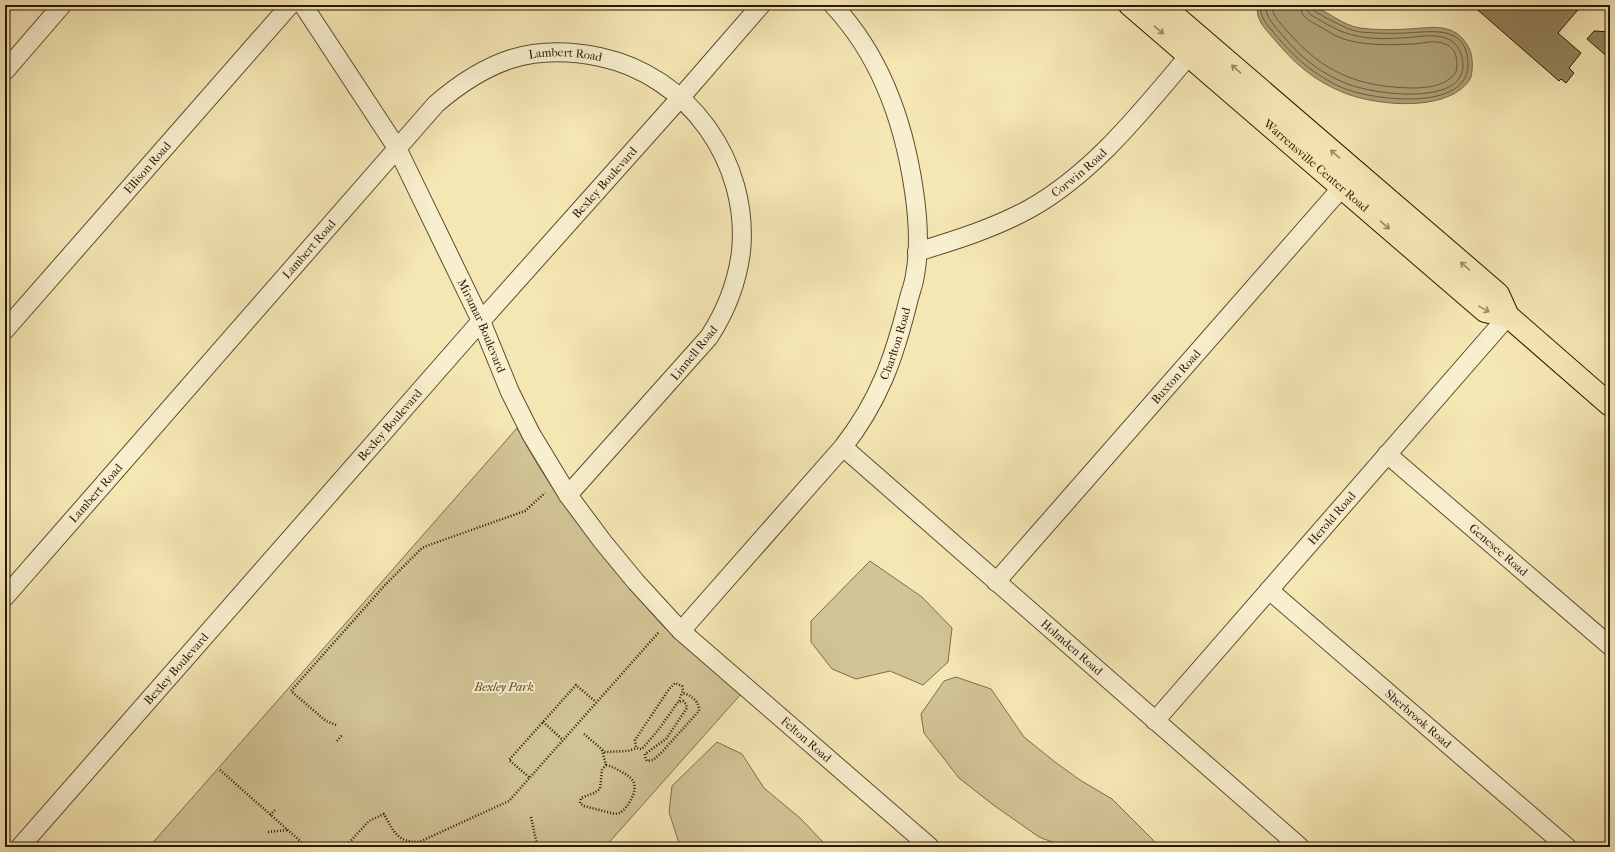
<svg xmlns="http://www.w3.org/2000/svg" width="1615" height="852" font-family="'IM FELL French Canon',serif">
	<rect width="100%" height="100%" fill="#f5e7b4"/>
	<filter id="stains"><feTurbulence type="fractalNoise" baseFrequency=".005" numOctaves="4"/><feColorMatrix values="0 0 0 0 .2 0 0 0 0 .09 0 0 0 0 .02 0 0 0 .5 -.17"/></filter>
	<radialGradient id="worn" r=".72"><stop offset=".6" stop-color="#630" stop-opacity="0"/><stop offset="1" stop-color="#630" stop-opacity=".3"/></radialGradient>
	<path fill="#d2c496" stroke="#7d6e4c" d="M517,428C545,482 580,529 619,575C633,592 647,608 661,624C686,649 715,671 741,694L605,847H149Z
		M870,561L922,597L952,628L948,662L923,685L890,671L856,679L832,669L811,642V621Z
		M956,677L991,689L1024,737L1055,762L1080,780L1112,799L1153,840L1157,847H1065L1039,837L992,804L959,778L924,733L921,714L944,681Z
		M717,742L742,754L764,788L800,818L824,843V847H682L678,840L669,812L672,786Z"/>
	<path fill="#afa177" stroke="#796a48" d="M1259,5C1269,5 1306,3 1313,6C1329,12 1342,25 1360,28C1375,30 1392,30 1408,29C1432,28 1455,21 1469,48C1473,56 1473,68 1471,77C1469,82 1465,86 1461,89C1434,111 1373,105 1342,92C1313,80 1293,62 1274,39C1266,30 1253,17 1259,5Z"/>
	<g fill="none" stroke-linecap="round" stroke-linejoin="round">
		<path stroke="#6c5c3c" stroke-width="1" d="M1262,5C1262,7 1261,9 1261,11C1260,19 1276,35 1281,41C1298,61 1318,77 1343,88C1371,100 1470,113 1468,63C1466,24 1432,32 1405,33C1390,34 1375,33 1360,32C1348,30 1337,23 1326,18C1321,14 1312,12 1311,5
			M1267,5C1267,8 1266,11 1267,14C1271,24 1282,34 1289,43C1304,60 1323,74 1345,83C1370,94 1466,108 1463,63C1462,54 1459,47 1453,42C1439,31 1415,38 1399,38C1386,39 1370,39 1357,36C1340,33 1325,23 1311,15L1307,10L1306,5
			M1273,5C1273,7 1273,9 1273,11C1273,16 1285,29 1289,33C1324,73 1359,87 1412,88C1428,88 1446,86 1456,72C1458,61 1457,48 1445,44C1434,39 1422,44 1411,44C1389,45 1362,46 1341,38C1333,35 1326,30 1319,26C1310,21 1300,17 1300,5"/>
	</g>
	<path fill="#93845e" stroke="#281801" d="M1472,5H1582L1558,33L1581,53L1569,68L1574,73L1566,83L1561,79L1559,81Z
		M1594,31L1610,32V59L1587,39Z"/>
	<g fill="none" stroke-linecap="round" stroke-linejoin="round">
		<g stroke="#5b4c2e" stroke-width="20">
			<g id="minor">
				<path id="s1" d="M303,5L397,148L481,321L510,392L531,434L568,495L603,542L636,582L681,631L930,847"/>
				<path d="M5,71L62,5"/>
				<path id="s2" d="M917,252C956,240 995,228 1031,208C1099,169 1147,104 1198,45"/>
				<path id="s3" d="M5,330L290,5"/>
				<path id="s4" d="M843,447L1300,847"/>
				<path id="s5" d="M1387,454L1610,646"/>
				<path id="s6" d="M996,582L1351,177"/>
				<path id="s7" d="M1269,590L1567,847"/>
				<path id="s8" d="M5,597L436,104C458,85 483,68 511,59C540,50 571,51 600,57C689,76 750,162 741,252C737,283 726,311 709,337L568,495"/>
				<path id="s9" d="M681,631L843,447C879,401 894,358 908,302C910,293 914,284 915,275C920,248 918,218 914,191C904,122 881,56 833,5"/>
				<path id="s10" d="M1155,721L1508,316"/>
				<path id="s11" d="M20,847L481,321L681,97L761,5"/>
			</g>
		</g>
		<g stroke="#281801" stroke-width="24">
			<g id="major">
				<path id="s12" d="M1130,5L1485,311L1508,316"/>
				<path d="M1162,5L1498,294L1508,316L1610,405"/>
			</g>
		</g>
		<path stroke="#281801" stroke-width="2.5" stroke-dasharray="1 2" stroke-linecap="butt" d="M679,701L683,690L682,686L675,683L669,689L635,740L636,747L639,749H642L659,729L678,702L683,701L686,704L687,708L666,739L645,754V757L647,761L653,760L661,753L699,711C700,702 691,695 683,693
			M543,722L563,740
			M336,725L326,721L291,691L385,585L422,548L429,545L525,511L545,493
			M584,734L605,752L628,751L637,748
			M337,741L342,735
			M602,750L606,765
			M606,765C612,766 616,769 620,771C625,774 630,776 633,781C639,791 627,808 620,813L615,814L584,806L580,803L581,798L594,793L600,789L602,770Z
			M220,770L307,847
			M529,777L509,760L576,685L596,702
			M270,815L275,810
			M531,817L536,840L539,847
			M268,832L288,830
			M345,847L369,821L384,814C394,832 397,842 419,842L509,801L659,632"/>
		<use href="#minor" stroke="#f8efce" stroke-width="18"/>
		<use href="#major" stroke="#f5e7b4" stroke-width="22"/>
	</g>
	<defs><path id="oneway-shaft" d="M-6 0H5M1.5-3L5.5 0L1.5 3" fill="none" stroke-width="1.6" stroke-linecap="round" stroke-linejoin="round"/></defs>
	<g stroke="#998a63">
		<use href="#oneway-shaft" transform="translate(1159 30) rotate(41)"/>
		<use href="#oneway-shaft" transform="translate(1236 69) rotate(-139)"/>
		<use href="#oneway-shaft" transform="translate(1335 154) rotate(-139)"/>
		<use href="#oneway-shaft" transform="translate(1385 225) rotate(41)"/>
		<use href="#oneway-shaft" transform="translate(1465 266) rotate(-139)"/>
		<use href="#oneway-shaft" transform="translate(1484 309) rotate(29)"/>
	</g>
	<g text-anchor="middle" dominant-baseline="central" stroke-width="4" stroke-linejoin="round" paint-order="stroke">
		<g font-size="12" fill="#281801" stroke="#f8efce">
			<text stroke="none"><textPath href="#s8" startOffset="798">Lambert Road</textPath></text>
			<text stroke="none"><textPath href="#s12" startOffset="246">Warrensville Center Road</textPath></text>
			<text stroke="none"><textPath href="#s3" startOffset="216">Ellison Road</textPath></text>
			<text stroke="none"><textPath href="#s2" startOffset="182">Corwin Road</textPath></text>
			<text stroke="none"><textPath href="#s11" startOffset="885">Bexley Boulevard</textPath></text>
			<text stroke="none"><textPath href="#s8" startOffset="462">Lambert Road</textPath></text>
			<text stroke="none"><textPath href="#s1" startOffset="368">Miramar Boulevard</textPath></text>
			<text stroke="none"><textPath href="#s9" startOffset="362">Charlton Road</textPath></text>
			<text transform="translate(694 353) rotate(-51)">Linnell Road</text>
			<text stroke="none"><textPath href="#s6" startOffset="273">Buxton Road</textPath></text>
			<text stroke="none"><textPath href="#s11" startOffset="561">Bexley Boulevard</textPath></text>
			<text stroke="none"><textPath href="#s8" startOffset="138">Lambert Road</textPath></text>
			<text stroke="none"><textPath href="#s10" startOffset="269">Herold Road</textPath></text>
			<text stroke="none"><textPath href="#s5" startOffset="147">Genesee Road</textPath></text>
			<text stroke="none"><textPath href="#s4" startOffset="304">Holmden Road</textPath></text>
			<text stroke="none"><textPath href="#s11" startOffset="237">Bexley Boulevard</textPath></text>
			<text stroke="none"><textPath href="#s7" startOffset="197">Sherbrook Road</textPath></text>
			<text stroke="none"><textPath href="#s1" startOffset="901">Felton Road</textPath></text>
		</g>
		<g font-size="12" font-style="italic" fill="#5b4c2e" stroke="#f8efce">
			<text x="504" y="687">Bexley Park</text>
		</g>
	</g>
	<rect width="1615" height="852" fill="none" stroke="#f5e7b4" stroke-width="20"/>
	<rect x="6" y="6" width="1603" height="840" fill="none" stroke="#281801" stroke-width="2"/>
	<rect x="10" y="10" width="1595" height="832" fill="none" stroke="#281801"/>
	<rect width="100%" height="100%" filter="url(#stains)"/>
	<rect width="100%" height="100%" fill="url(#worn)"/>
</svg>
